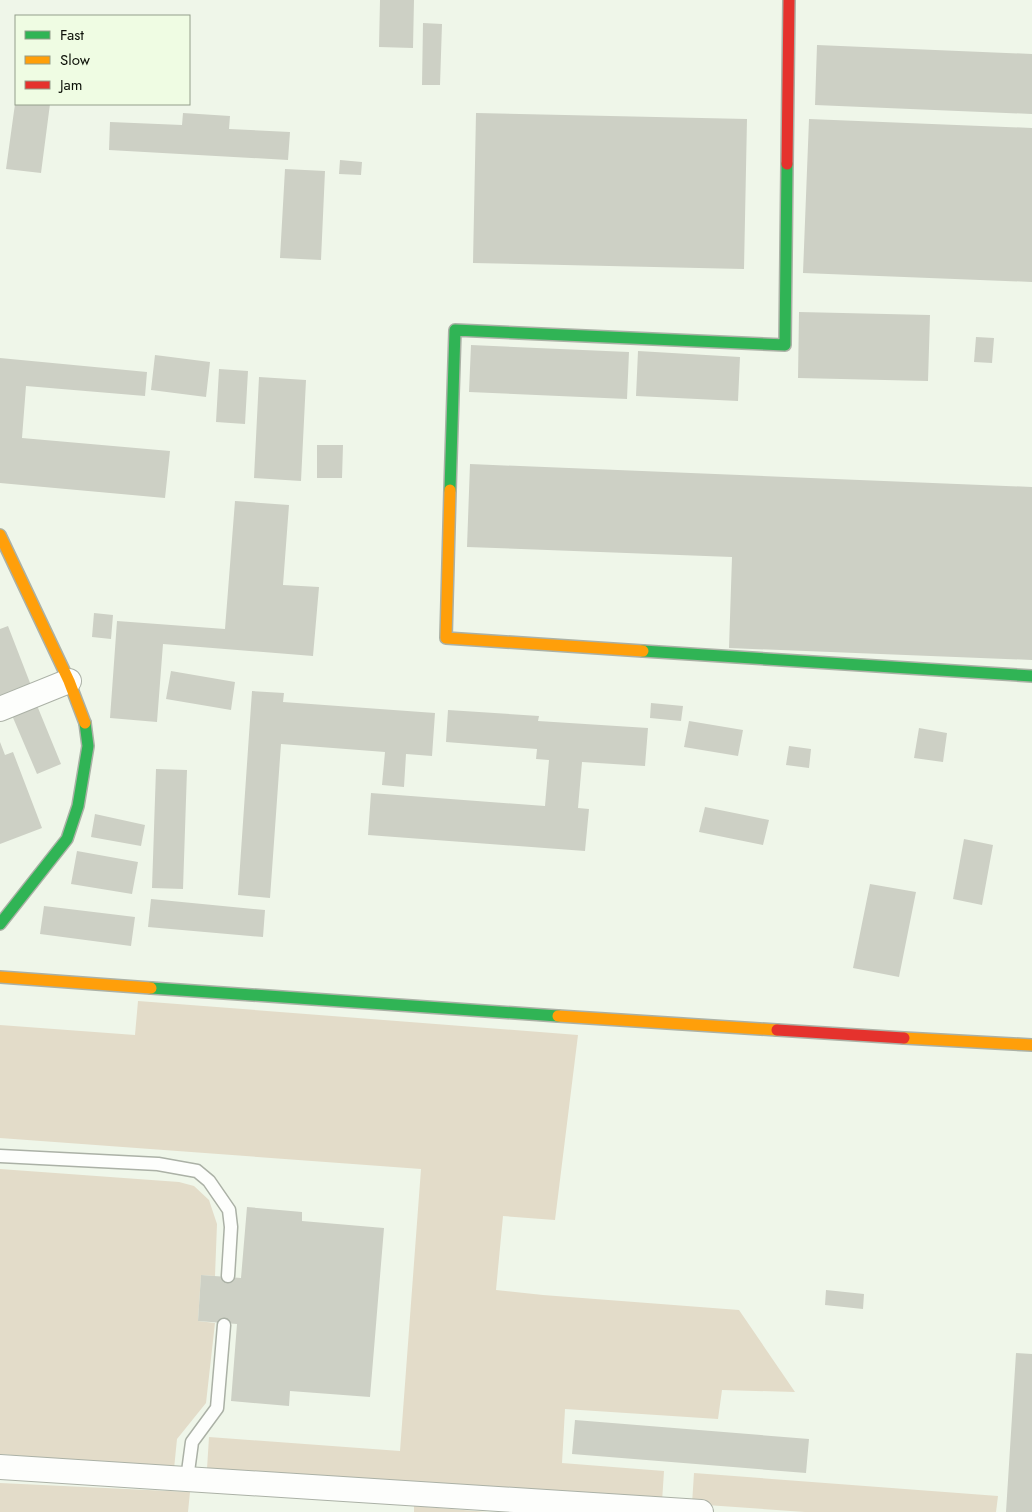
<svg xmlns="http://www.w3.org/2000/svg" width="1032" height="1512" font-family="Jost,sans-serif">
	<rect width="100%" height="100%" fill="#eff6e9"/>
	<path fill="#e3dcc9" d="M138,1001L578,1035L555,1220L503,1216L496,1290L543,1295L739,1310L795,1392L722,1390L718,1419L565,1409L562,1463L664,1471L662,1502L207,1469L209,1437L400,1451L421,1169L0,1138V1025L135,1035Z
		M0,1169L179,1182L194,1186L209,1200L217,1224L215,1276L201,1275L198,1321L215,1323L206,1403L177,1439L174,1469L0,1454Z
		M694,1473L998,1496L996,1512H805L692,1504Z
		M0,1483L190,1492L188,1512H0Z
		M414,1506L488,1512H414Z"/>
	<path fill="#cdd0c5" d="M380,0H414L413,48L379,47Z
		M423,23L442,24L440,85H422Z
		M817,45L1032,54V114L815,105Z
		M15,104H50L41,173L6,169Z
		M183,113L230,116L229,129L290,132L288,160L109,150L110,122L182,125Z
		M476,113L747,119L744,269L473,263Z
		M809,119L1032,128V282L803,273Z
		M340,160L362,162L361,175L339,174Z
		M285,169L325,171L321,260L280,258Z
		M799,312L930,315L928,381L798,378Z
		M976,337L994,338L992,363L974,362Z
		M471,345L629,352L627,399L469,392Z
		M638,351L740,357L738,401L636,396Z
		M155,355L210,362L206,397L151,390Z
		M0,358L147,372L145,396L26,386L22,438L170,451L165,498L0,483Z
		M219,369L248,371L245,424L216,422Z
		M259,377L306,380L301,481L254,478Z
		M317,445H343L342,478H317Z
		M470,464L1032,487V660L729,648L732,557L467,547Z
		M235,501L289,505L283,585L319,587L313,656L163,644L157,722L110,718L117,621L225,629Z
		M94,613L113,615L111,639L92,637Z
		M8,626L32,688L0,700V629Z
		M171,671L235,682L231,710L166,699Z
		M252,691L284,693L283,702L435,713L432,756L406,754L404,787L382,785L385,752L281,744L270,898L238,895Z
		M36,703L61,764L37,774L11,713Z
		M651,703L683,706L681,721L650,718Z
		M448,710L539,716L538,721L648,728L645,766L582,762L578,808L589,809L585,851L368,835L371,793L545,806L549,760L536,759L537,749L446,742Z
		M689,721L743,730L738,756L684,747Z
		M919,728L947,733L943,762L914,758Z
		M0,742L5,755L13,752L42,828L0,844Z
		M789,746L811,749L809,768L786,765Z
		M156,769L187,770L183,889L152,888Z
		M705,807L769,820L763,845L699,832Z
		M95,814L145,825L141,846L91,837Z
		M964,839L993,845L982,905L953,899Z
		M77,851L138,862L132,894L71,884Z
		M870,884L916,892L899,977L853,968Z
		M151,899L265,910L263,937L148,927Z
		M44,906L135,917L131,946L40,934Z
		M247,1207L302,1212V1221L384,1228L370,1397L290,1391L289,1406L231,1401L237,1324L198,1321L201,1275L241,1278Z
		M826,1290L864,1294L863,1309L825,1305Z
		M1016,1353L1032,1354V1512H1006Z
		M575,1420L809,1439L806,1473L572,1454Z"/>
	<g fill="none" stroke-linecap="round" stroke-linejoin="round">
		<g stroke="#abb1a6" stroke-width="15">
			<path id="lane" d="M0,1156L158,1164L197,1171L209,1181L229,1210L231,1227L228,1276
				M187,1479L192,1442L217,1408L224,1325"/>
		</g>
		<g stroke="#abb1a6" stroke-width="26">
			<path id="street" d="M0,709L69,681
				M0,1467L701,1512"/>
		</g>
		<g stroke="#abb1a6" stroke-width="14">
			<path id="fast" d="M450,490L455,330L785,345L787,164
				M643,651L1032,676
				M0,924L67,839L78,806L88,746L85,723
				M151,988L558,1016"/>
		</g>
		<g stroke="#abb1a6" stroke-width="14">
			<path id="slow" d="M450,490L446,638L643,651
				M0,535L69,681L85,723
				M0,977L151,988
				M558,1016L777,1030
				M904,1038L1032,1045"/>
		</g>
		<g stroke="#abb1a6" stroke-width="14">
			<path id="jam" d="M787,164L789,0
				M777,1030L904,1038"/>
		</g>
		<use href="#lane" stroke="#fdfefc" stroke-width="12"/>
		<use href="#street" stroke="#fdfefc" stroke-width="24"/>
		<use href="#fast" stroke="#30b455" stroke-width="11"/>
		<use href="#slow" stroke="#ff9f0a" stroke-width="11"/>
		<use href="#jam" stroke="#e5322d" stroke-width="11"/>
	</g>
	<rect x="15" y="15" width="175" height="90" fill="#effce3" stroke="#949e8b"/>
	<rect x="25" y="31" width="25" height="8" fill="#30b455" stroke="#949e8b"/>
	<text x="60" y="40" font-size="15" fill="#0c1008">Fast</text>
	<rect x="25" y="56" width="25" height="8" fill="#ff9f0a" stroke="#949e8b"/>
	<text x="60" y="65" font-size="15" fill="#0c1008">Slow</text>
	<rect x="25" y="81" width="25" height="8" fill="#e5322d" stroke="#949e8b"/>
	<text x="60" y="90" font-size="15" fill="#0c1008">Jam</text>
</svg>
